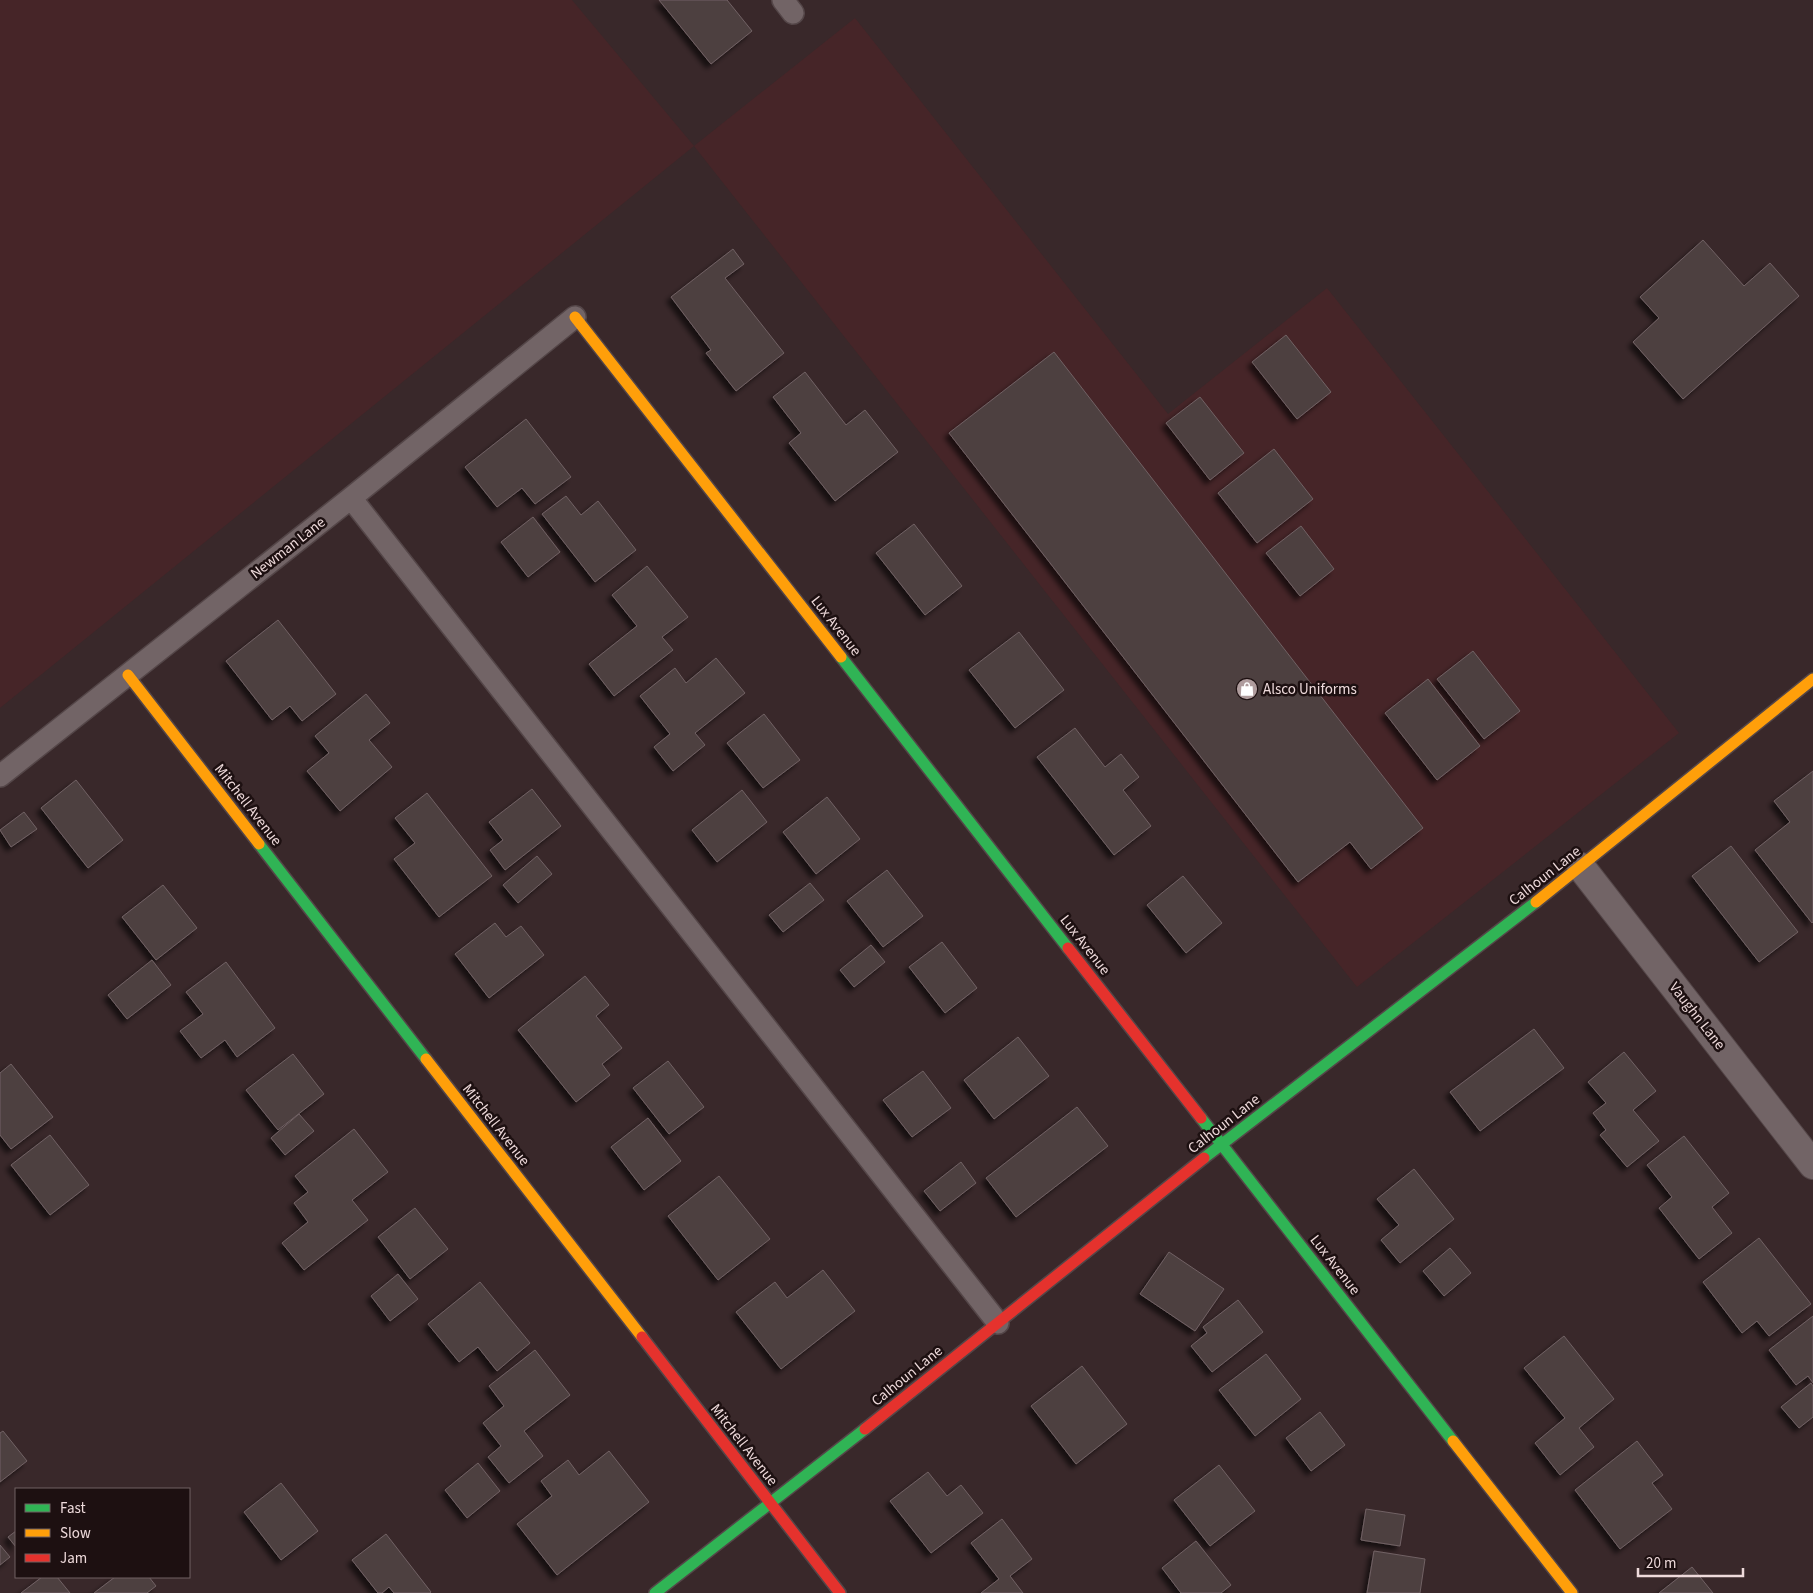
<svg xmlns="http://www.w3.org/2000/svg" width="1813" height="1593" font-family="'Source Sans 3',sans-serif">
	<defs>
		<filter id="shadow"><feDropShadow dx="-4.5" dy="4.5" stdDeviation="2.5" flood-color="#0009"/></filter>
	</defs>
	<rect width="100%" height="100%" fill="#39282a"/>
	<path fill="#462528" d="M0,0H572L694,146L855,18L1168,414L1327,288L1679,733L1357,987L694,146L0,708Z"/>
	<path fill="#4d3f41" stroke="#716264" filter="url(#shadow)" d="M659,0H727L752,31L711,64Z
		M1703,240L1744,286L1770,263L1799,296L1683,399L1633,342L1659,318L1640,297Z
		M733,249L744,264L725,278L784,353L736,391L706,353L711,350L671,297Z
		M1286,335L1331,392L1297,419L1252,362Z
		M1054,352L1423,828L1371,869L1350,842L1298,882L949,433Z
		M805,372L846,425L865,410L898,452L835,501L789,443L801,433L773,397Z
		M1200,397L1244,453L1210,480L1166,423Z
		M526,419L571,477L535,504L522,488L497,507L465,467Z
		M1274,449L1313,499L1257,543L1218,493Z
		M566,496L581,515L598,501L636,550L595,582L542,514Z
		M533,517L560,552L528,577L501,542Z
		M914,524L962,586L925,615L876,553Z
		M1301,526L1334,569L1300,596L1266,553Z
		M647,566L688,617L662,637L673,650L614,696L589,664L637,626L612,595Z
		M278,620L336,694L302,721L290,706L272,720L226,661Z
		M1019,632L1064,690L1015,728L969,670Z
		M1473,651L1520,711L1484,739L1437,679Z
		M716,658L745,693L695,733L705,745L673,771L654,747L670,734L640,696L675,668L686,683Z
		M1428,679L1480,746L1437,780L1385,713Z
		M366,694L390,723L369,740L392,767L340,811L307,771L329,753L315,736Z
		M764,714L800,760L763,788L727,743Z
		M1075,728L1105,767L1121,754L1139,777L1123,790L1151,826L1114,855L1037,757Z
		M1813,771V922L1812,923L1755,850L1790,822L1774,801Z
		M76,780L123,840L88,868L41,808Z
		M532,789L561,826L505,870L490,850L503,840L489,822Z
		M742,790L767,822L717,862L692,830Z
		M427,793L492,876L439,917L394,859L415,843L395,818Z
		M827,797L860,839L816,874L783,832Z
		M24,812L37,829L11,847L0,830Z
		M1731,846L1798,932L1759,962L1692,876Z
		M537,856L552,874L518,903L503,885Z
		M887,870L923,916L883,947L847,901Z
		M1183,876L1222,923L1186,953L1147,905Z
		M810,883L824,900L783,932L769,915Z
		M163,885L197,928L156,960L122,917Z
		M495,923L506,937L521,926L544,955L489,998L455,954Z
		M942,942L977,988L945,1013L909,967Z
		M871,945L885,962L854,987L840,970Z
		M152,960L171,985L127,1019L108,995Z
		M226,962L275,1028L237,1057L225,1040L201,1058L180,1031L203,1014L186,992Z
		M585,976L609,1005L596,1016L622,1048L602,1064L610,1075L576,1102L518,1030Z
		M1534,1029L1564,1068L1480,1131L1450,1092Z
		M1018,1037L1049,1076L994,1119L964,1080Z
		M1624,1052L1656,1091L1633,1110L1659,1141L1627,1167L1600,1135L1606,1130L1593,1113L1606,1103L1588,1082Z
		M293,1054L324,1094L278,1130L246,1090Z
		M668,1061L704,1107L669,1134L633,1088Z
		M11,1064L53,1117L11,1149L0,1135V1073Z
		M923,1071L951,1108L912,1137L883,1100Z
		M1077,1107L1108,1146L1016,1217L986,1178Z
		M299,1114L314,1131L285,1155L271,1138Z
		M648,1118L681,1161L644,1190L611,1147Z
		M354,1129L388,1172L352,1200L368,1220L304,1270L282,1243L308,1222L294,1203L308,1192L295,1176Z
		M50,1135L89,1185L50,1215L11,1165Z
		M1684,1136L1729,1193L1712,1207L1732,1233L1699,1259L1659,1208L1672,1197L1647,1165Z
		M961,1162L976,1183L940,1211L924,1191Z
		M1414,1169L1454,1219L1400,1263L1381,1240L1399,1225L1377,1199Z
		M719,1176L770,1239L718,1280L668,1216Z
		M415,1208L448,1249L410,1279L378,1237Z
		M1759,1238L1811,1304L1769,1336L1757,1321L1742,1333L1703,1282Z
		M1450,1248L1471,1273L1444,1296L1423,1271Z
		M1169,1252L1224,1289L1195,1331L1140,1294Z
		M823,1270L855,1311L781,1369L736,1312L775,1282L787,1298Z
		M398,1274L418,1299L390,1321L371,1296Z
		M480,1282L530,1343L497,1371L478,1347L459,1362L428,1324Z
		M1238,1300L1263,1332L1212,1372L1191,1346L1207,1333L1203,1327Z
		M1813,1316V1383L1808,1376L1796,1385L1769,1350Z
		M1564,1336L1614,1399L1579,1428L1594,1447L1560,1475L1535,1443L1565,1418L1524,1368Z
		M535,1350L570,1395L524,1431L543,1456L509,1483L488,1457L501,1446L483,1423L504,1406L489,1386Z
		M1266,1354L1301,1399L1255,1436L1219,1390Z
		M1082,1366L1127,1424L1076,1464L1031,1406Z
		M1811,1383L1813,1386V1417L1799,1428L1781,1407Z
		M1320,1412L1345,1445L1311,1471L1286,1438Z
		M3,1431L27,1461L0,1482V1433Z
		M1637,1441L1663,1475L1652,1483L1672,1509L1620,1549L1575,1490Z
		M609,1451L649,1502L557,1575L517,1524L552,1496L541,1481L568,1460L579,1475Z
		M478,1463L500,1491L467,1518L445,1490Z
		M1219,1465L1255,1511L1210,1546L1174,1500Z
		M928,1472L947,1496L961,1485L983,1513L931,1553L890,1501Z
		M281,1483L318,1531L281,1560L244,1512Z
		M1366,1509L1405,1515L1400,1546L1361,1540Z
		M1002,1519L1032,1559L1010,1576L1023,1593H981L999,1579L971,1543Z
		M16,1531V1547L8,1537Z
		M386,1534L431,1592L430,1593H394L389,1587L382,1593H378L352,1560Z
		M1196,1541L1231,1585L1221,1593H1181L1162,1568Z
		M0,1545L10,1557L0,1565Z
		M1374,1551L1425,1559L1420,1593H1367Z
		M1692,1567L1713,1593H1659Z
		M42,1577H57L70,1593H21Z
		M115,1577H149L156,1586L147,1593H94Z"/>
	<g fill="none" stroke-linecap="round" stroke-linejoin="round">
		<g stroke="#544648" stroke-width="24">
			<path id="lane" d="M783,0L793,13
				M351,498L998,1323
				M0,776L351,498L575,317"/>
		</g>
		<g stroke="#544648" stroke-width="30">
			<path id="street" d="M1581,867L1813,1165"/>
		</g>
		<g stroke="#544648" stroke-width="14">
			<path id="fast" d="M841,657L1068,948
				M259,844L426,1059
				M1201,1118L1453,1441
				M1204,1158L1536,902
				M655,1593L865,1429"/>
		</g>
		<g stroke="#544648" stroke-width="14">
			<path id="slow" d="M575,317L841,657
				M128,675L259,844
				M1536,902L1813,679
				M426,1059L642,1337
				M1453,1441L1572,1593"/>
		</g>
		<g stroke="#544648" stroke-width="14">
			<path id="jam" d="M1068,948L1201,1118
				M642,1337L840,1593
				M865,1429L1204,1158"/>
		</g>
		<use href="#lane" stroke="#726466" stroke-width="21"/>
		<use href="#street" stroke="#726466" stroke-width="28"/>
		<use href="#fast" stroke="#30b455" stroke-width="11"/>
		<use href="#slow" stroke="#ff9f0a" stroke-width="11"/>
		<use href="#jam" stroke="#e5322d" stroke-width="11"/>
	</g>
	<defs>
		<g id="shop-disc" transform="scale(1.125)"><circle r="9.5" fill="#af9c9d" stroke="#1d1011"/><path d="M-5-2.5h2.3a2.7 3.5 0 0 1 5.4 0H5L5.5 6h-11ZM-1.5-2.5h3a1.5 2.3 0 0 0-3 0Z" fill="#fff"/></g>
	</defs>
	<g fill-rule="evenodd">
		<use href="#shop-disc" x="1247" y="689"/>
	</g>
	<g text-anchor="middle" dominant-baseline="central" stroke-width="5" stroke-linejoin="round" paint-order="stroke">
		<g font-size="15" fill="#eedadb" stroke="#1d1011">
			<text transform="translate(288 548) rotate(-38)">Newman Lane</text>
			<text transform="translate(836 626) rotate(52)">Lux Avenue</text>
			<text transform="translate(248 805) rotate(52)">Mitchell Avenue</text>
			<text transform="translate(1545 876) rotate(-38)">Calhoun Lane</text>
			<text transform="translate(1085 945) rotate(52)">Lux Avenue</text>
			<text transform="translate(1697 1016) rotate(52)">Vaughn Lane</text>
			<text transform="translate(1224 1124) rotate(-38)">Calhoun Lane</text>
			<text transform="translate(496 1125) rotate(52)">Mitchell Avenue</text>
			<text transform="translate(1335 1265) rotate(52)">Lux Avenue</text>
			<text transform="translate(907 1376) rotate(-39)">Calhoun Lane</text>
			<text transform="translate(744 1445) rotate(52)">Mitchell Avenue</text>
		</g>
		<g font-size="15" fill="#eedadb" stroke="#1d1011" text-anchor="start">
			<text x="1263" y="689">Alsco Uniforms</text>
		</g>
	</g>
	<rect x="15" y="1488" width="175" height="90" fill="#1d1011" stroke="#716162"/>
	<rect x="25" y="1504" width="25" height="8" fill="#30b455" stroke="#716162"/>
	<text x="60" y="1513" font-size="15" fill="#eedadb">Fast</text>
	<rect x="25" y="1529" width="25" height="8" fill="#ff9f0a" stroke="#716162"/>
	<text x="60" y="1538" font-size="15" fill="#eedadb">Slow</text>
	<rect x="25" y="1554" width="25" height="8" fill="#e5322d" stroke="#716162"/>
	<text x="60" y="1563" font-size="15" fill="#eedadb">Jam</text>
	<path d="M1638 1568v8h105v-8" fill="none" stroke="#eedadb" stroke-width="2.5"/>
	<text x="1646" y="1568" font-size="15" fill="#eedadb" stroke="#1d1011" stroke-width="4" paint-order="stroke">20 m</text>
</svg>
